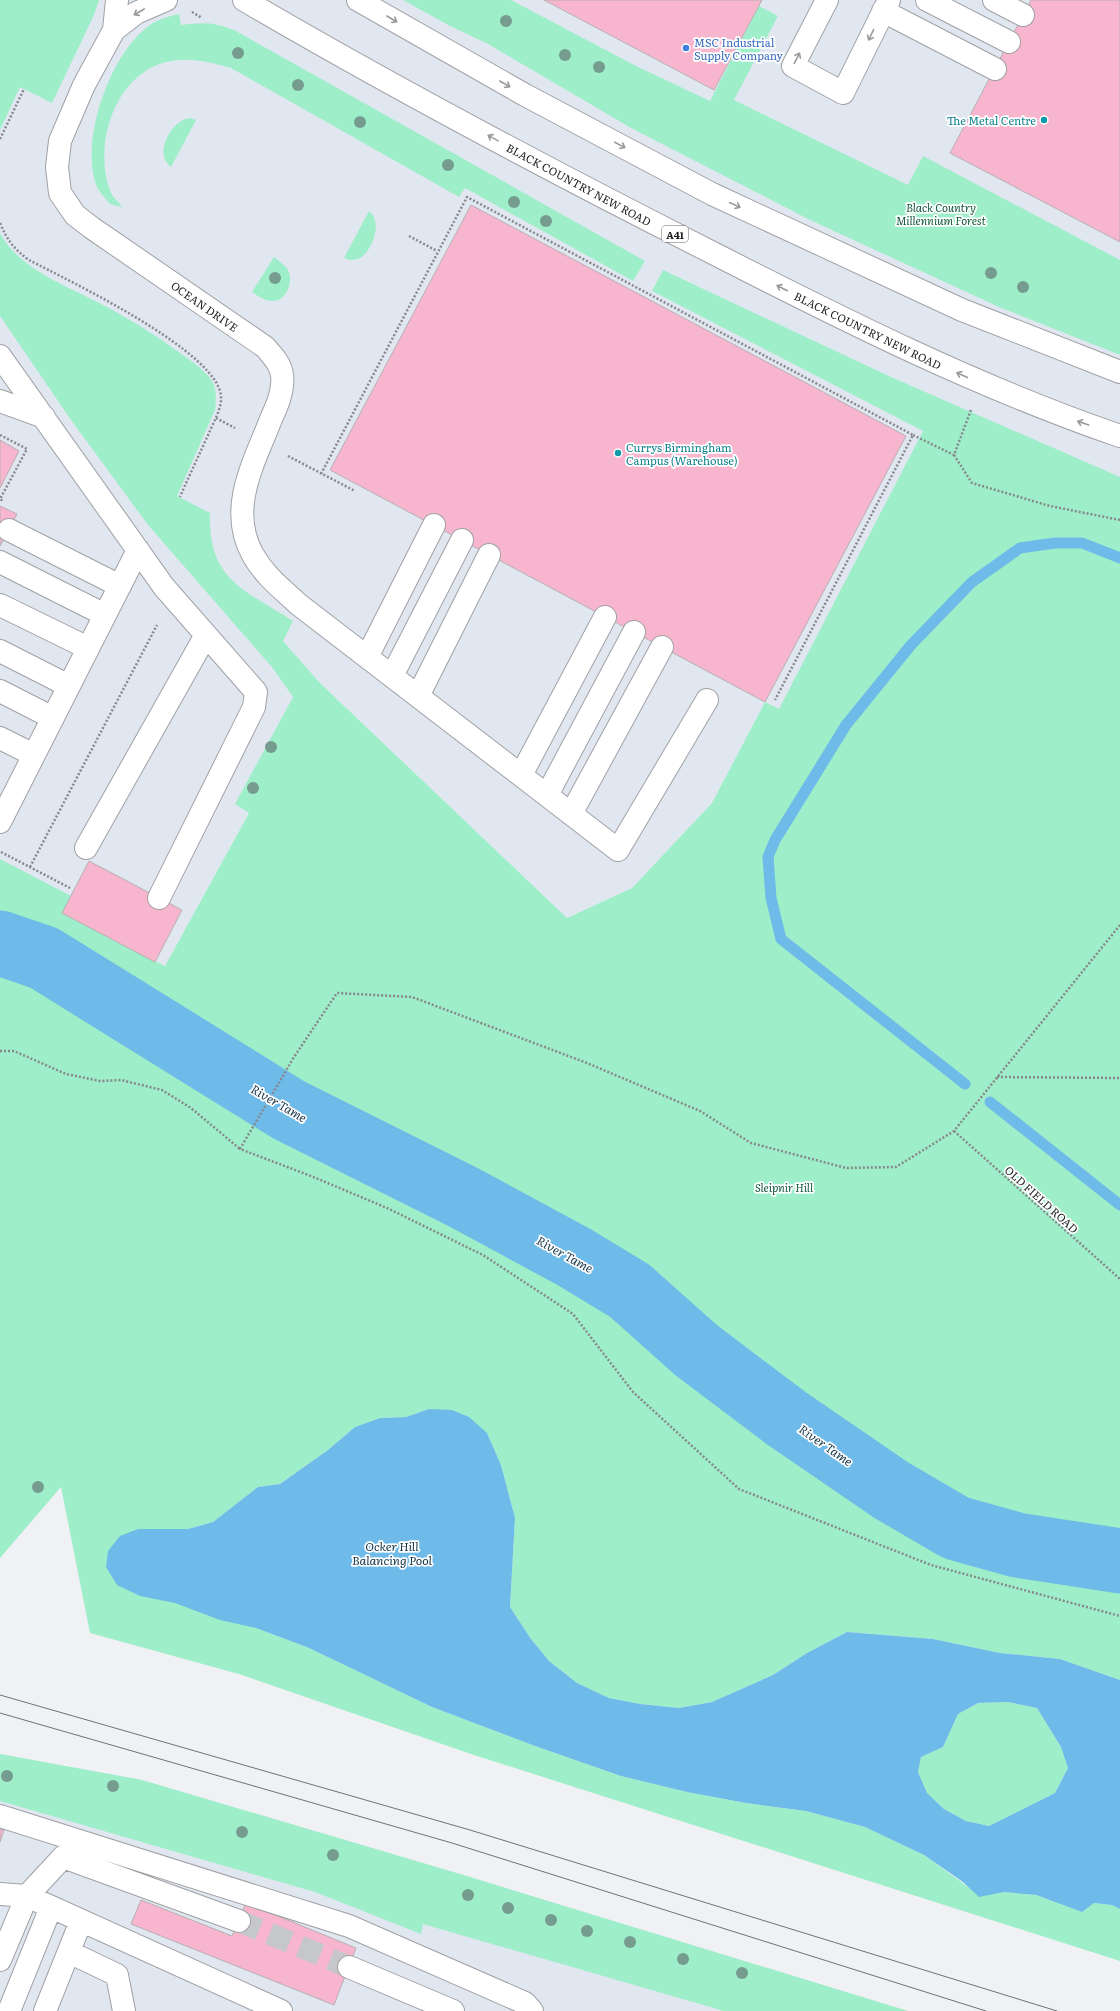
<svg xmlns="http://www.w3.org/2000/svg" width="1120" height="2011" font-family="Literata,serif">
	<rect width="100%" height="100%" fill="#eff1f4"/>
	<path fill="#e1e7f1" d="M0,0H1120V499L779,709L765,702L712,803L632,888L567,918L320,683L165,966L155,962L0,881Z
		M0,1754L142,1780L460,1874L908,2011H0Z"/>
	<path fill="#9eeec9" d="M0,0H99L94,15L52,103L20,87L0,130Z
		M403,0H511L636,66L710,101L759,6L778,16L734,100L908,185L923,156L1120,260V355L999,307L810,220L631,128L488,44L450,26Z
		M179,14L181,25C203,22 213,22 234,30L645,261L633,281L465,188L459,197L231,68C207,61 181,55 157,65C112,83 93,149 111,193C113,198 119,202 122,207L110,204C106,199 100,193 97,187C79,143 109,57 146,28C155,20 167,17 179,14Z
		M190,118L196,120L171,167C153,154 171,120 190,118Z
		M369,211C383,222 373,250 360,258C354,261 349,260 344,258Z
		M0,233C19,270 70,287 105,306C131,320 156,335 180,353C191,361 206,370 213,383C217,391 216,401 215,410L177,496L210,513C208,580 243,589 293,621L283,641L320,683L567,918L632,888L712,803L765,702L779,709L923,431L652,291L663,270L891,377L1120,477V1680L1060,1659L1000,1653L933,1639L847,1632L807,1653L773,1675L712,1702L679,1708L640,1704L609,1698L577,1683L549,1661L531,1639L510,1607L515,1518L501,1465L487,1433L429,1409L406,1417L380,1418L355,1427L328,1450L280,1484L258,1487L213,1522L188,1529L256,1628L309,1648L432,1707L535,1746L621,1776L687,1792L746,1803L806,1811L865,1827L924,1855L971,1889L991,1894L1003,1892L1036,1895L1082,1912L1094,1903L1112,1905L1120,1909V1961L474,1755L239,1674L90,1633L61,1487L0,1558V859L71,896L62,913L165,966L249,813L235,804L293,697L272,667L148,525L71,420L0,316Z
		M274,257C279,261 287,266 289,273C293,284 285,302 272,301C264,301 258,296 252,292Z
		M1008,1702L1037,1708L1061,1747L1068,1768L1055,1793L989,1826L966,1821L944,1809L927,1793L918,1772L921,1757L943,1747L958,1714L978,1703Z
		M0,1754L142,1780L460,1874L908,2011H724L423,1924L421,1934L315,1892L0,1801Z"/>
	<path fill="#6ebae8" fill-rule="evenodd" d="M429,1409L452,1410L469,1417L487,1433L501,1465L515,1518L510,1607L531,1639L549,1661L577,1683L609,1698L640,1704L679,1708L712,1702L773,1675L807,1653L847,1632L933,1639L1000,1653L1060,1659L1120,1680V1909L1112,1905L1094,1903L1082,1912L1036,1895L1004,1892L979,1897L963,1882L924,1855L865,1827L806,1811L746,1803L687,1792L621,1776L535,1746L432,1707L309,1648L256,1628L220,1620L175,1603L140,1596L117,1585L106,1567L108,1551L120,1536L138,1529H188L213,1522L258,1487L280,1484L328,1450L355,1427L380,1418L406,1417ZM1008,1702L1037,1708L1061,1747L1068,1768L1055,1793L989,1826L966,1821L944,1809L927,1793L918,1772L921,1757L943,1747L958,1714L978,1703Z"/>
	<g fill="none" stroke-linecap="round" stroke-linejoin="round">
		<path stroke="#6ebae8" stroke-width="11" d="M965,1084L781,939L771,898L768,857L775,840L846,725L911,645L972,582L1020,548L1055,543H1082L1120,558
			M990,1102L1120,1205"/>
		<path stroke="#6ebae8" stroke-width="65" d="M0,943L44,958L289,1110L463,1197L574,1257L630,1291L696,1350L786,1418L891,1490L956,1528L1017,1545L1120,1561"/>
	</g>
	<path fill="#f7b6cd" stroke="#b5b0b2" d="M544,0H762L714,90Z
		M1031,0H1120V242L950,153Z
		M471,205L906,436L765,702L330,470Z
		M0,440L19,451L0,488Z
		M0,506L17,514L0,546Z
		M89,861L182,910L155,962L62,913Z
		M0,1829L4,1830L0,1842Z
		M141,1900L232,1936L246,1903L356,1948L334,2005L131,1924Z"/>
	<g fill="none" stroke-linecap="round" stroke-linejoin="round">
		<path stroke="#c5c7ca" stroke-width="22" stroke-dasharray="22 11" stroke-linecap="butt" d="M239,1921L349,1967"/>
		<g stroke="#a0a1a5" stroke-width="24">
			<path id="minor" d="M117,0L114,30L84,85L60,141L57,167L60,193L75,215L92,228L265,347C272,355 281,364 282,375C284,390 277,406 271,419C254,463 227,509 253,555C264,575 281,588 298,604L618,850L707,700
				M827,0L793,66L843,93L889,0
				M927,0L1009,42
				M994,0L1023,15
				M883,11L995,69
				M114,30L136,13L166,0
				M0,356L164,587L256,692L254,707L159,898
				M0,401L44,417
				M9,530L120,586
				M0,562L105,615
				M0,605L88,648
				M0,651L69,686
				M367,657L434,525
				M392,676L462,540
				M0,691L53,718
				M418,696L489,555
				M0,738L34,755
				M521,775L605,617
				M547,795L634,632
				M571,814L662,647
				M0,822L138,550
				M86,848L206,635
				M0,1816L349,1926L525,2003L532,2011
				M0,1894L27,1896L281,2011
				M69,1952L117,1975L124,2011
				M0,1960L27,1896L63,1857L239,1921
				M349,1967L453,2011
				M9,2011L51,1907
				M45,2011L81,1921"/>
		</g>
		<g stroke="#a0a1a5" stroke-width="24">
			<path id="highway" d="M244,0C396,89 551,171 707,250C842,319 977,387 1120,436
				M358,0L525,95L712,194L962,310L1120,372"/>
		</g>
		<path stroke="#87888b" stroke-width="2.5" stroke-dasharray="2 2" stroke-linecap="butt" d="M192,12L202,18
			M0,139L24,89
			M0,223C7,240 14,249 29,260C67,280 224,354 221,399C221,410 213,423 209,433C199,455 189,476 180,497
			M409,236L437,251
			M971,410L954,455L972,483L1050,506L1120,520
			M216,418L235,428
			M0,435L27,449L0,499L3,501
			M913,435L954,455
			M288,456L355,491
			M321,474L467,197L913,435L775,700
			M1,852L70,888
			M30,867L157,625
			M1120,925L954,1131L896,1167L846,1168L751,1143L700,1111L587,1063L412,997L337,993L294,1057L240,1149L311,1176L387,1208L483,1255L573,1314L633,1392L739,1489L931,1565L1120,1616
			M0,1051H14L66,1074L100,1081L121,1080L162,1090L191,1108L240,1149
			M997,1077L1120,1078
			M954,1131L1120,1279"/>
		<use href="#minor" stroke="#fff" stroke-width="22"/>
		<use href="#highway" stroke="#fff" stroke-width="22"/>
		<path stroke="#707173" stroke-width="1" d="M0,1695L470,1830L1057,2011
			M0,1713L452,1843L986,2011"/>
	</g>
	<g fill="#759c8f">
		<circle cx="506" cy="21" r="6"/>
		<circle cx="238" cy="53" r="6"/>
		<circle cx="565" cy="55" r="6"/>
		<circle cx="599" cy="67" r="6"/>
		<circle cx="298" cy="85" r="6"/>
		<circle cx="360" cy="122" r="6"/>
		<circle cx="448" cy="165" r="6"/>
		<circle cx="514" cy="202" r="6"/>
		<circle cx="546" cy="221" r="6"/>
		<circle cx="991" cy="273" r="6"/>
		<circle cx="275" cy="278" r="6"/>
		<circle cx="1023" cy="287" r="6"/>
		<circle cx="271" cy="747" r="6"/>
		<circle cx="253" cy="788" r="6"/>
		<circle cx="38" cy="1487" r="6"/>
		<circle cx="7" cy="1776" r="6"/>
		<circle cx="113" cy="1786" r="6"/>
		<circle cx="242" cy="1832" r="6"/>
		<circle cx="333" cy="1855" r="6"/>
		<circle cx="468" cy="1895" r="6"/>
		<circle cx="508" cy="1908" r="6"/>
		<circle cx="551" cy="1920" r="6"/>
		<circle cx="587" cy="1931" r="6"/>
		<circle cx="630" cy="1942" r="6"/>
		<circle cx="683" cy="1959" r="6"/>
		<circle cx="742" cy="1973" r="6"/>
	</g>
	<defs><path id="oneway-shaft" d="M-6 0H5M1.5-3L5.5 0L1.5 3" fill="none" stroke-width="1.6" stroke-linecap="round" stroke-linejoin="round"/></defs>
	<g stroke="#9a9a9b">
		<use href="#oneway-shaft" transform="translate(139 12) rotate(150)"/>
		<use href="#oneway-shaft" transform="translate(392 19) rotate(30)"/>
		<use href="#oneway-shaft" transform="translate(871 35) rotate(116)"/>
		<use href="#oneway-shaft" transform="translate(797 58) rotate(-63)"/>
		<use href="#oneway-shaft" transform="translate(505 84) rotate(30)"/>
		<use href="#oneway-shaft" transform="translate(493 138) rotate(-151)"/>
		<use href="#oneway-shaft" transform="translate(620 145) rotate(28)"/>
		<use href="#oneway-shaft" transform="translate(735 205) rotate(25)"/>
		<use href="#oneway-shaft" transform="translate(782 288) rotate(-153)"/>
		<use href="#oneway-shaft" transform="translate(962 375) rotate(-156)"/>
		<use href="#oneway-shaft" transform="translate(1083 423) rotate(-161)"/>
	</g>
	<circle fill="#3f7fe0" stroke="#fff" stroke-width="1.5" cx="686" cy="48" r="4"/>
	<g fill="#0f9aa8" stroke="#fff" stroke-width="1.5">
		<circle cx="1044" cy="120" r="4"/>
		<circle cx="618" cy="453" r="4"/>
	</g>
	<g text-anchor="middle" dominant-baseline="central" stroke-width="3.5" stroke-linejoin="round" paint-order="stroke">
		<rect fill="#fff" stroke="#626263" stroke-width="1" x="662" y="226" width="26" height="16" rx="3"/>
		<g font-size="10" font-weight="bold" fill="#1e1e20">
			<text x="675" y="234">A41</text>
		</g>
		<g font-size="11" fill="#366cbe" stroke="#fff" text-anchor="start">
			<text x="694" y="42">MSC Industrial<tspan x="694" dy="13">Supply Company</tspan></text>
		</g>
		<g font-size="11" fill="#0d838f" stroke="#fff" text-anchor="end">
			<text x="1036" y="120">The Metal Centre</text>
			<text x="626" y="447" text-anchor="start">Currys Birmingham<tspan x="626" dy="13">Campus (Warehouse)</tspan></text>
		</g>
		<g font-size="11" fill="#1e1e20" stroke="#fff">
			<text transform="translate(579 184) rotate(28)">BLACK COUNTRY NEW ROAD</text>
			<text transform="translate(205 306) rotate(35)">OCEAN DRIVE</text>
			<text transform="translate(868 330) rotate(26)">BLACK COUNTRY NEW ROAD</text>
			<text transform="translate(1042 1199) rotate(42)">OLD FIELD ROAD</text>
		</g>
		<g font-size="11" font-style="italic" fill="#12563d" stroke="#fff">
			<text x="941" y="207">Black Country<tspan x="941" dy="13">Millennium Forest</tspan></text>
			<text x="784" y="1187">Sleipnir Hill</text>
		</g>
		<g font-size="12" font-style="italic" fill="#123447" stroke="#fff">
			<text transform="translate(279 1103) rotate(30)">River Tame</text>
			<text transform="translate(565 1254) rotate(29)">River Tame</text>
			<text transform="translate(826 1445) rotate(35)">River Tame</text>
			<text x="392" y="1546">Ocker Hill<tspan x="392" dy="14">Balancing Pool</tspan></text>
		</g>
	</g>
</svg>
